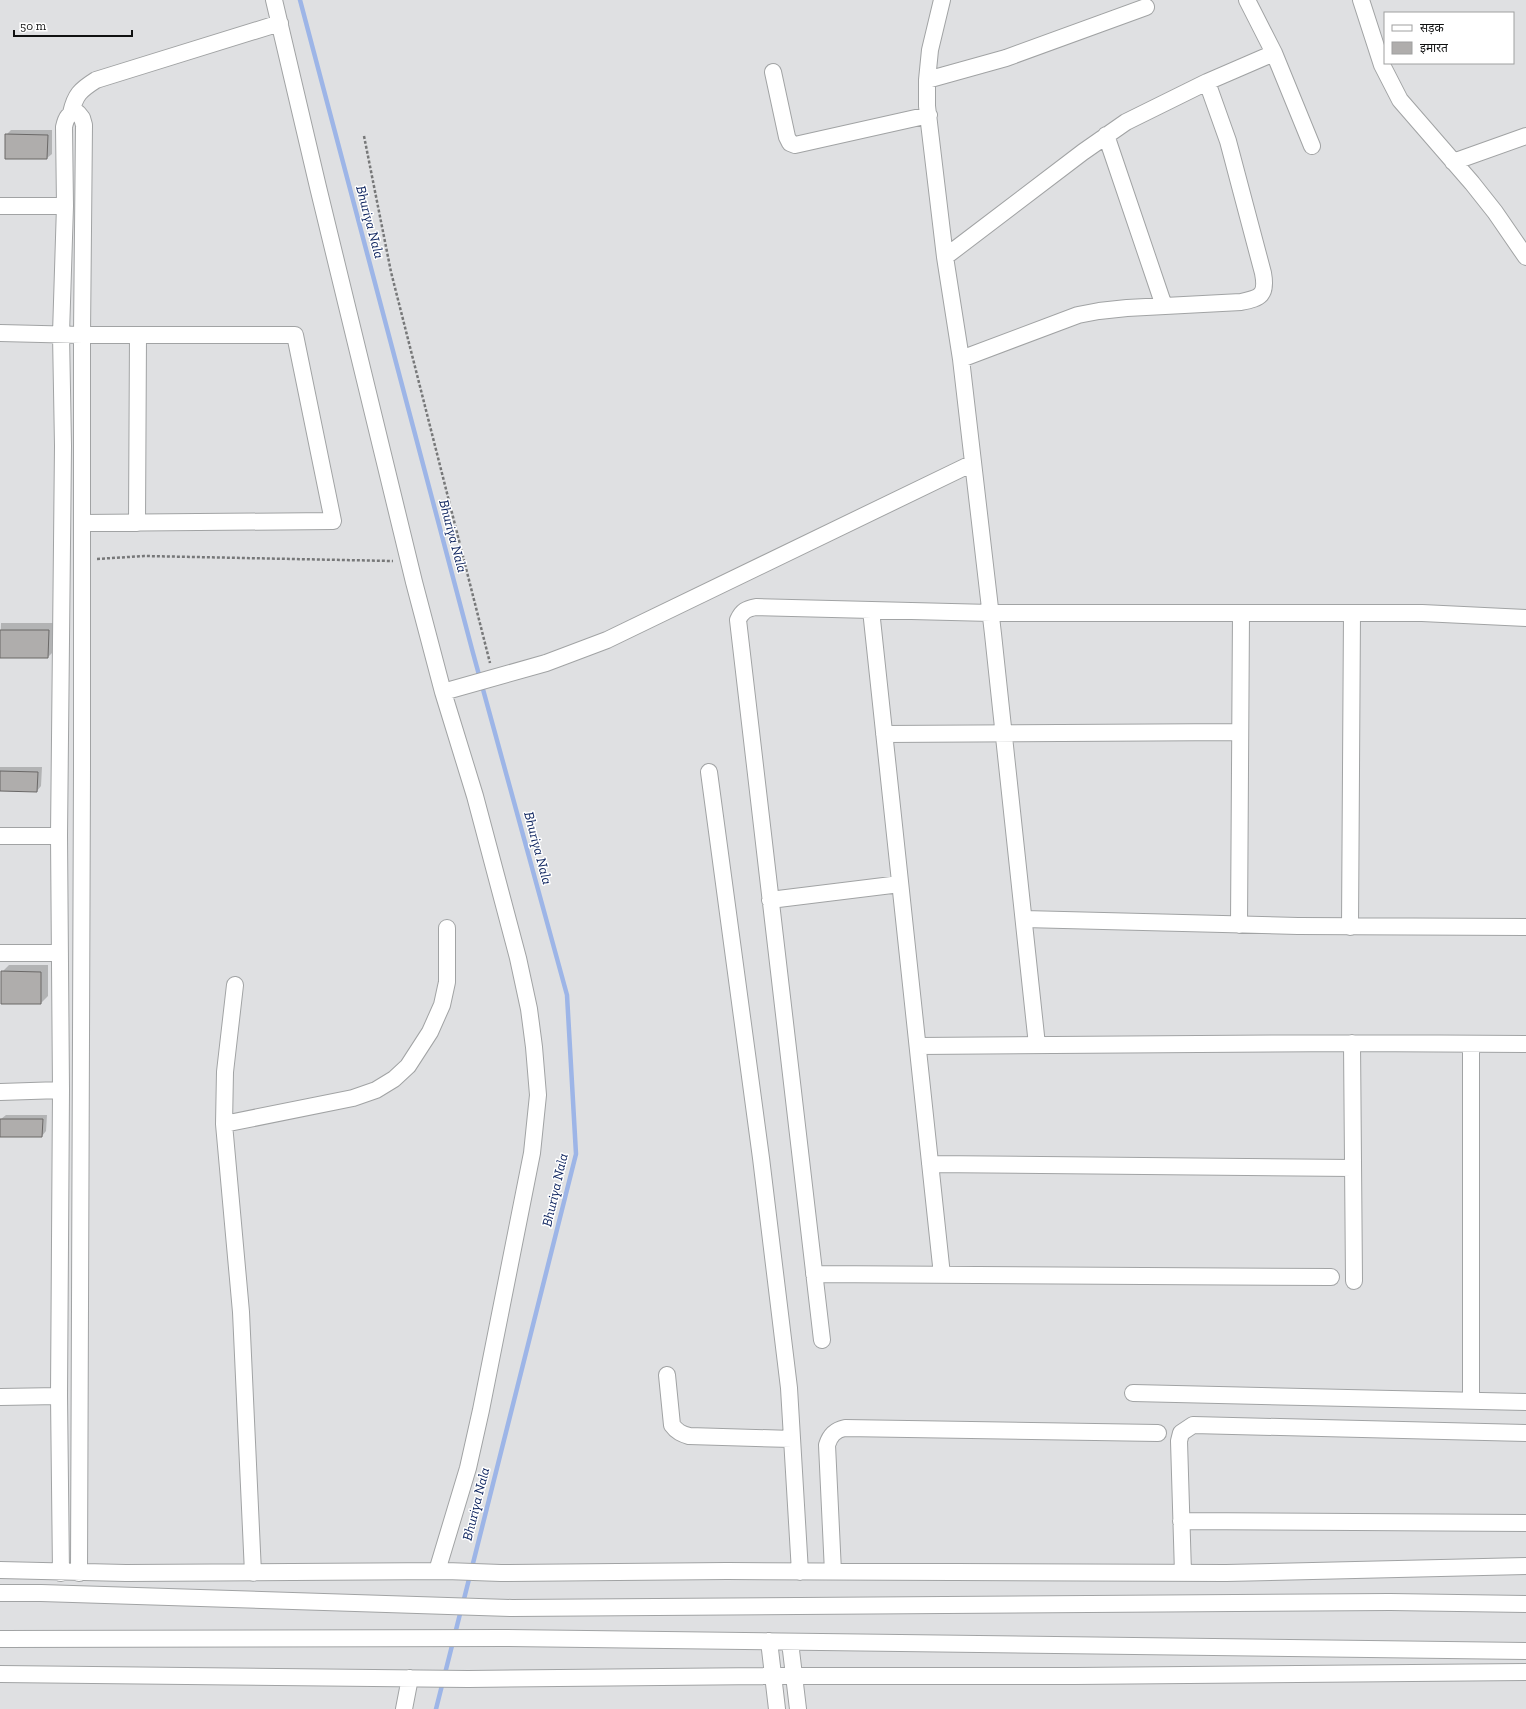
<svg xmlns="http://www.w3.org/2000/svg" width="1526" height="1709" font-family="'Zilla Slab','Noto Sans Devanagari',serif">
	<rect width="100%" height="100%" fill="#dfe0e2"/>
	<path fill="#0003" d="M11,130H52V154L47,158H6V135Z
		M1,623H55V650L48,657H0Z
		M0,767H42L41,786L37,791L0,790Z
		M9,965H48V996L41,1003L2,972Z
		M6,1115H47L46,1131L42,1136L1,1119Z"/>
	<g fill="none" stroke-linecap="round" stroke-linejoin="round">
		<path stroke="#9db5e7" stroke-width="4.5" d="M300,0L473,653L567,995L576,1154L463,1603
			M436,1709L461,1610"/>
	</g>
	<path fill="#afadac" stroke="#6a6867" d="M5,134L48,135L47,159H5Z
		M0,630H49L48,658H0Z
		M0,771L38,772L37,792L0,791Z
		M1,971L41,972V1004H1Z
		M0,1119H43L42,1137H0Z"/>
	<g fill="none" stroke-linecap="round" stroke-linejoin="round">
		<g stroke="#a1a3a4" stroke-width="18">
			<path id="minor" d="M274,0L318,187L414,582L443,692L475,796L518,958L529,1009L534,1047L538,1095L532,1153L481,1410L468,1468L437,1571
				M942,0L930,50L927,80V106L945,257L961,359L993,634L1037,1045
				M1247,0L1274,53L1312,146
				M1361,0L1382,65L1400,100L1472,183L1495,212L1526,257
				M773,72L787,137L790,143L795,145L929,115
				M927,80L1006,58L1146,7
				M71,113C75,95 80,90 96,80L280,23
				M1106,135L1164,306
				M1453,162L1526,136
				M0,206H65
				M945,257L1083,152L1126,122L1207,82L1274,53
				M0,333L82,335H295L333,521L82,523
				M961,359L1078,315L1099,311L1127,308L1241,302C1261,298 1267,295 1263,273L1228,141L1207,82
				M137,523L138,335
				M871,610L942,1275
				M443,692L546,663L607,640L973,463
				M884,734L1240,732
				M709,772L761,1158L789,1388L800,1572
				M0,836H59
				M770,900L900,884
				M1024,919L1298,926L1526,927
				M1239,925L1241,613
				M1350,927L1352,613
				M0,953H60
				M235,985L225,1072L224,1124L241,1312L253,1573
				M1352,1043L1354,1281
				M918,1046L1352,1043L1526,1044
				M0,1092L61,1090
				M224,1124L353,1098L376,1090L394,1079L408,1066L430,1032L442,1005L447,982V928
				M930,1164L1353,1168
				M814,1274L1331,1277
				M822,1340L738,620C742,611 746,609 756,607L991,613H1422L1526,618
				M667,1375L672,1425C677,1432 682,1434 689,1436L792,1439
				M1133,1393L1526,1402
				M0,1397L59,1396
				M1471,1401V1044
				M1181,1521L1526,1523
				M0,1570L126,1573L446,1571L501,1573L727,1571L1226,1573L1526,1566
				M833,1572L827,1445C830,1435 835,1430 845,1428L1158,1433
				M61,1573L59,1396L61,1090L59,836L63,446L61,334L65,206L64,127C66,118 68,113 78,113L82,118L84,125L82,335V769L79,1573
				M1183,1573L1179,1441L1181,1433L1193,1425L1526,1433
				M0,1593H41L512,1608L1390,1602L1526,1604
				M0,1639L508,1638L1526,1651
				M769,1641L777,1709
				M790,1642L798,1709
				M0,1674L468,1679L773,1676H1075L1526,1672
				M404,1709L410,1678"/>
		</g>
		<path stroke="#777879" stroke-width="2.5" stroke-dasharray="3 2" stroke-linecap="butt" d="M364,136L391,272L490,663
			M97,559L144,556L393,561"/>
		<use href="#minor" stroke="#fff" stroke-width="16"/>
	</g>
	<g text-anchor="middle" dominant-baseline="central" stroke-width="3" stroke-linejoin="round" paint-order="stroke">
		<g font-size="14" font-style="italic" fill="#112761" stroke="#fff">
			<text transform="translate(370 222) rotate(75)">Bhuriya Nala</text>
			<text transform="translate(453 536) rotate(75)">Bhuriya Nala</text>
			<text transform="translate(538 848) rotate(75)">Bhuriya Nala</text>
			<text transform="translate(555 1190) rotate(-77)">Bhuriya Nala</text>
			<text transform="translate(476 1504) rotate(-76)">Bhuriya Nala</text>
		</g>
	</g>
	<rect x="1384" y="12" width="130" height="52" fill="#ffffff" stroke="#9fa0a0"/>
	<rect x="1392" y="25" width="20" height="6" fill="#ffffff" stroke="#9fa0a0"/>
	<text x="1420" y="32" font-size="12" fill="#101111">सड़क</text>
	<rect x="1392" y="42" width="20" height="12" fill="#afadac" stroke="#9fa0a0"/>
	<text x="1420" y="52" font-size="12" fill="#101111">इमारत</text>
	<path d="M14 30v6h118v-6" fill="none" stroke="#101111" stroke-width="2"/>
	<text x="20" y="30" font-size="12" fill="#101111" stroke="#ffffff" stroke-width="3" paint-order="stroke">50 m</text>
</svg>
